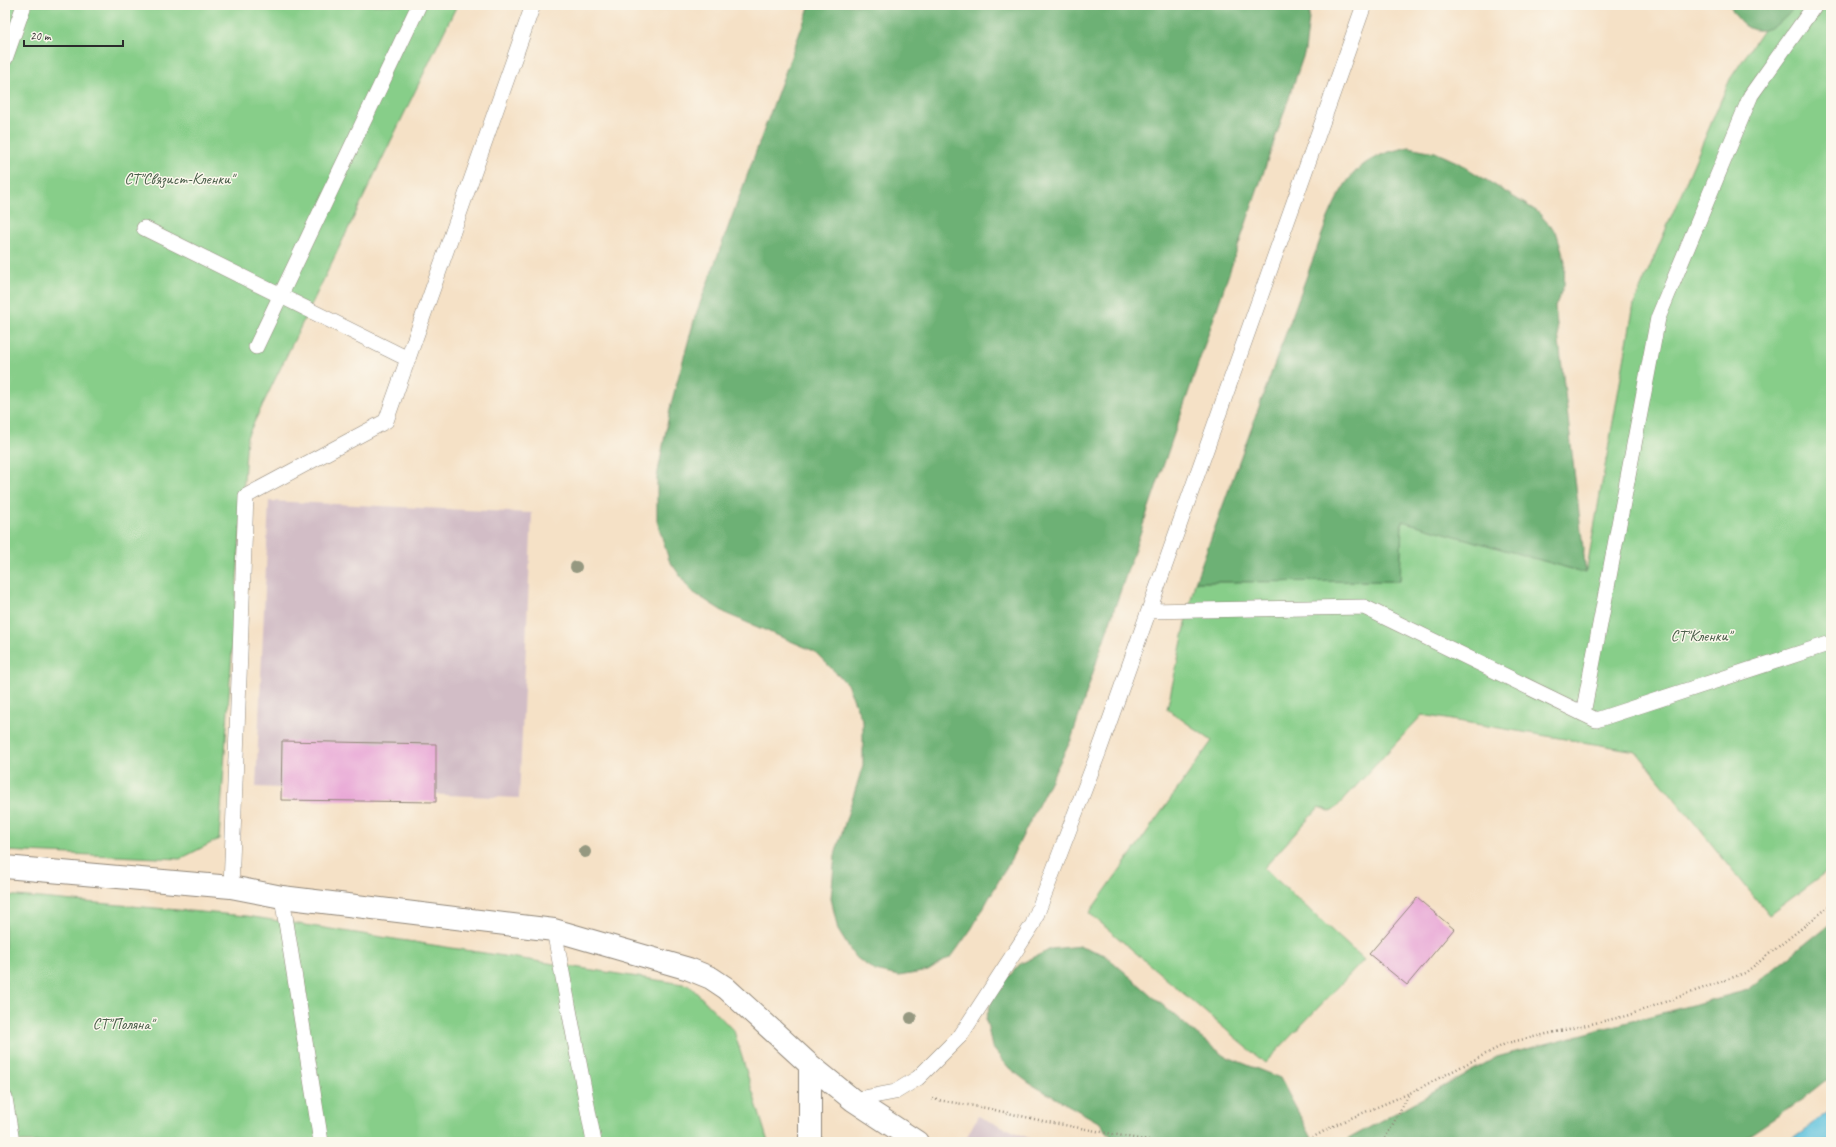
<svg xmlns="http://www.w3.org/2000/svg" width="1836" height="1147" font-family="Caveat,sans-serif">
	<rect width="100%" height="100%" fill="#fbf7ec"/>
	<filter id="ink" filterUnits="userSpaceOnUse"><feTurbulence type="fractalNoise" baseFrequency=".025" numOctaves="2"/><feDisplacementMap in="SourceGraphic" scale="8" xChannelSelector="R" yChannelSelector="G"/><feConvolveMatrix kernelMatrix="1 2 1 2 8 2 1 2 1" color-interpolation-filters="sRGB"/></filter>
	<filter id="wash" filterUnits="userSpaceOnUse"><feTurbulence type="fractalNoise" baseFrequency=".012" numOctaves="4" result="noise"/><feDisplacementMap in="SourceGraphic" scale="16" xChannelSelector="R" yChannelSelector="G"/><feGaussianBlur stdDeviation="0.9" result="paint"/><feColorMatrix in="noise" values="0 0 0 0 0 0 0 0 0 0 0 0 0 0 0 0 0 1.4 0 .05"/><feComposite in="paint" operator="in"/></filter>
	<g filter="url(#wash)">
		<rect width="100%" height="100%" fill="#f5e1c6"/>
		<path fill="#d2bdc6" d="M269,501L532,513L519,798L256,787Z
			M978,1116L1038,1142H964Z"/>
		<path fill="#87ce89" stroke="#597c5a" d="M5,5H457L247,437L219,839L180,859L5,851Z
			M1780,5H1831V869L1769,915L1636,751L1422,715L1332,812L1319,807L1264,868L1364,960L1265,1063L1089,913L1212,741L1167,709L1195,582L1400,581L1402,520L1586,573L1634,304L1730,79Z
			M5,895L247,916L689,985L734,1031L768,1142H5Z"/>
		<path fill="#6db175" stroke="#4c6e50" d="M810,5H1309L1310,10L1305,51L1102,645L1071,740L1011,859L972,928L952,956L928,971L899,976L875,971L854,956L838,930L831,898L835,855L863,765V722L847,684L814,651L727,614L691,591L669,560L657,521V477L671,404L695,317Z
			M1730,5H1796C1775,34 1747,43 1730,5Z
			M1408,147L1435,152L1457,162L1538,212L1557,234L1565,261L1564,285L1555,307L1586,573L1402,521L1400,581L1195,582L1328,218C1340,191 1351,167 1381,155C1389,151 1399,150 1408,147Z
			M1831,923V1077L1807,1096L1739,1142H1343L1497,1057L1748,990Z
			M1081,946L1105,955L1197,1035L1225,1056L1280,1078L1314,1142H1113V1139L1100,1123L1029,1083L1009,1068L992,1047L986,1018L994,993L1020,964L1051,949Z"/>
		<path fill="#5fc2dd" stroke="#457684" d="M1831,1110V1142H1787Z"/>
		<g id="blocks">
			<path fill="#e8a6d6" d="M282,741L436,744V802L281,800Z
				M1417,898L1454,929L1407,985L1369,954Z"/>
		</g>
	</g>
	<g filter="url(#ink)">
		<use href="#blocks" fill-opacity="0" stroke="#908678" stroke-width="1"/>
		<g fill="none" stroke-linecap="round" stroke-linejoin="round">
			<g stroke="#908678" stroke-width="16">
				<path id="lane" d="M5,59L24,5
					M144,228L408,359
					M256,347L419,5
					M1149,611L1364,607L1596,720L1831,643
					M1583,714L1658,318L1751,95L1815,5
					M231,887L246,496L386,421L533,5
					M282,897L321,1142
					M554,930L594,1142
					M5,1098L12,1142
					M853,1100L895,1092L918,1078L961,1035L1033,924L1099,751L1364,5"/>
			</g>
			<g stroke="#908678" stroke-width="24">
				<path id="street" d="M5,867L231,887L282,897L554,930L689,969L711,978L726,988L810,1065V1142
					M810,1065L853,1100L917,1142"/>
			</g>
			<path stroke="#908678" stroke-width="2.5" stroke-dasharray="1 3" stroke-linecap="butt" d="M932,1099L986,1108L1043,1121L1155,1142
				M1297,1142L1308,1140L1337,1124L1410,1093L1507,1043L1626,1016L1745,973L1831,905
				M1383,1142L1410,1093"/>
			<use href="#lane" stroke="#fff" stroke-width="15"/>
			<use href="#street" stroke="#fff" stroke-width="22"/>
		</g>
		<g fill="#959880">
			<circle cx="576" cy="567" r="6"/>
			<circle cx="585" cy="852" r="6"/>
			<circle cx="911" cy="1018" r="6"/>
		</g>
	</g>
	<g text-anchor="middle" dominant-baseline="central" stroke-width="3" stroke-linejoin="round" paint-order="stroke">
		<g font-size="16" fill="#475c47" stroke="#fbf7ec">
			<text x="179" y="179">СТ"Связист-Кленки"</text>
			<text x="1701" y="636">СТ"Кленки"</text>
			<text x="123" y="1024">СТ"Поляна"</text>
		</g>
	</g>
	<rect width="1836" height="1147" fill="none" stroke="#fbf7ec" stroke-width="20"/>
	<path d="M24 40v6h99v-6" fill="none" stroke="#2b2b2b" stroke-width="2"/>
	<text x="30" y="40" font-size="12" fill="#2b2b2b" stroke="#fbf7ec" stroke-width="3" paint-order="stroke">20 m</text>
</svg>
